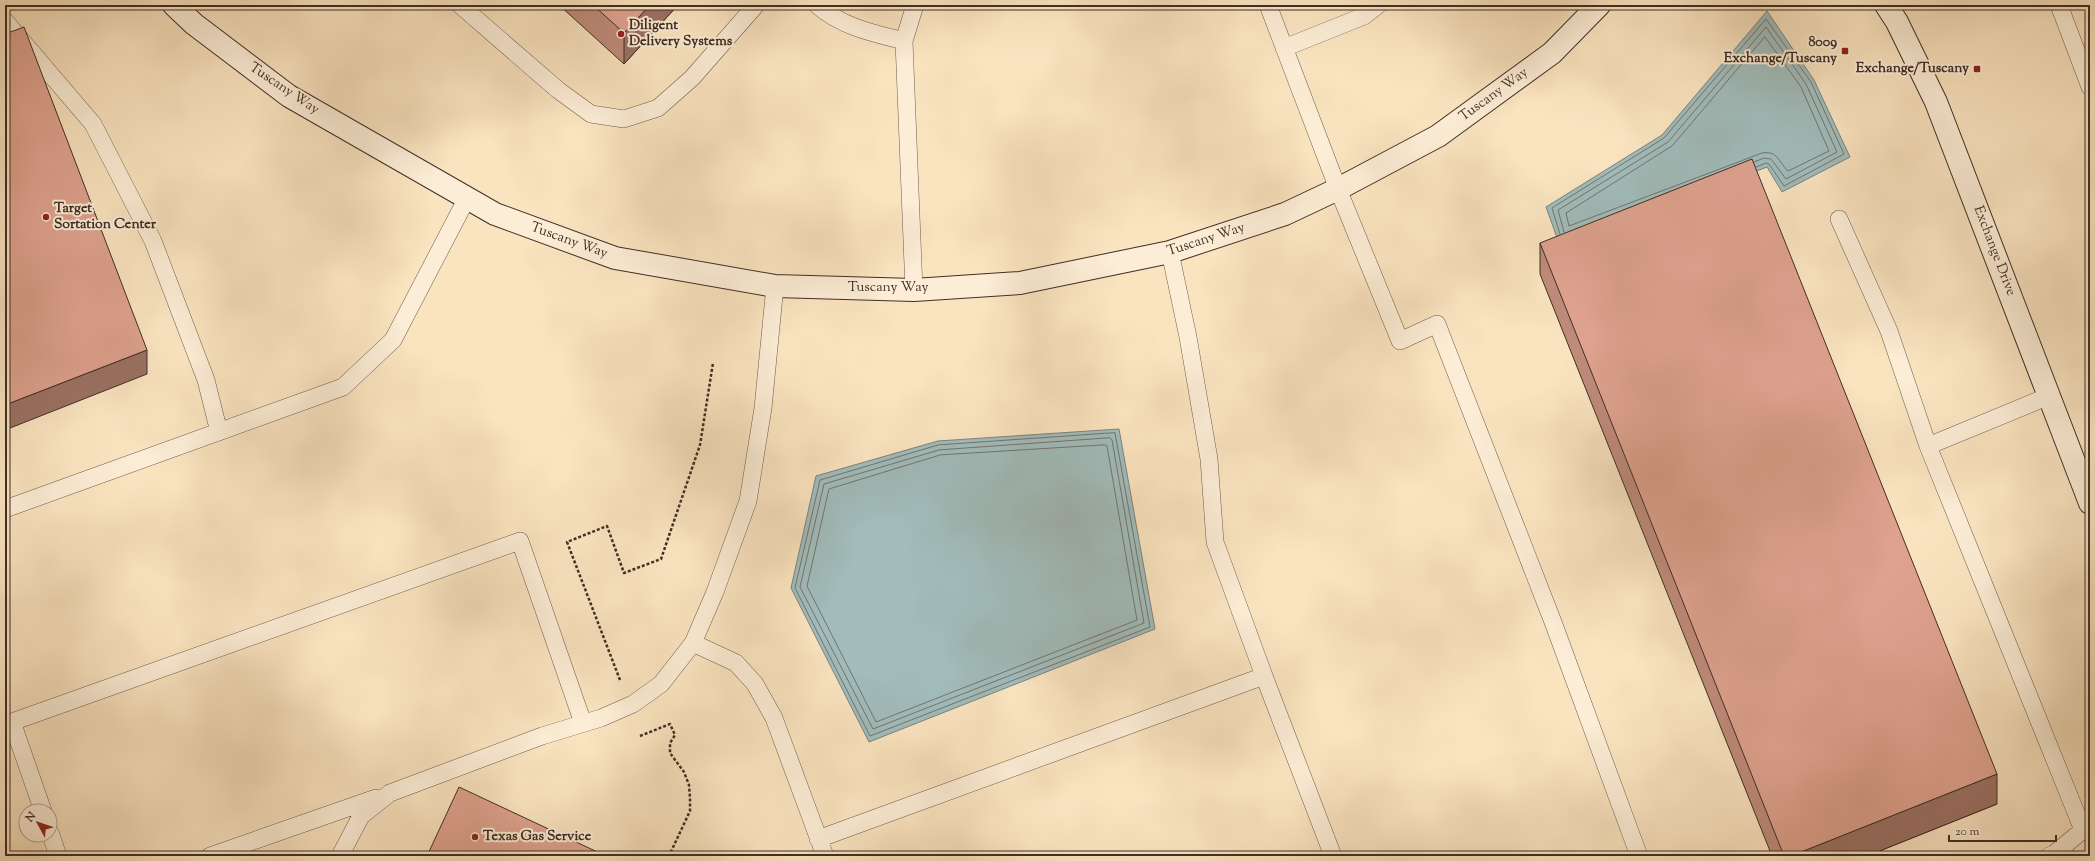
<svg xmlns="http://www.w3.org/2000/svg" width="2095" height="861" font-family="'Sorts Mill Goudy',serif">
	<rect width="100%" height="100%" fill="#fae4c0"/>
	<filter id="stains"><feTurbulence type="fractalNoise" baseFrequency=".005" numOctaves="4"/><feColorMatrix values="0 0 0 0 .2 0 0 0 0 .09 0 0 0 0 .02 0 0 0 .5 -.17"/></filter>
	<radialGradient id="worn" r=".72"><stop offset=".6" stop-color="#630" stop-opacity="0"/><stop offset="1" stop-color="#630" stop-opacity=".3"/></radialGradient>
	<path fill="#a1bcbb" stroke="#7b837f" d="M1767,11L1814,80L1850,157L1782,192L1767,167L1560,246L1546,207L1662,135Z
		M1119,429L1155,629L869,742L791,588L816,476L938,441Z"/>
	<g fill="none" stroke-linecap="round" stroke-linejoin="round">
		<path stroke="#717570" stroke-width="1" d="M1765,37L1801,87L1829,151L1788,171C1779,163 1778,150 1762,153L1569,226L1566,213L1672,146Z
			M1564,232L1558,210L1668,142L1766,27L1806,84L1837,152L1786,179L1771,159L1764,158L1754,162
			M1560,234L1552,208L1664,138L1766,19L1811,82L1844,154L1784,186L1769,164L1766,163L1756,167
			M1115,433L1150,627L870,736L795,588L820,480L938,445Z
			M1110,438L1112,440L1144,623L873,729L800,587L824,484L939,450Z
			M1105,445L1107,446L1137,620L876,722L807,586L829,489L940,455Z"/>
		<g stroke="#6f5c4c" stroke-width="18">
			<path id="lane" d="M460,5L558,90L591,114L624,119L658,108L692,78L756,5
				M817,5C842,27 873,33 904,41
				M1268,5L1338,189L1400,341L1437,324L1553,622L1639,856
				M2059,5L2090,87
				M5,21L93,124L153,241L206,380L219,432
				M1284,48L1364,16L1378,5
				M1839,219L1889,331L1928,446
				M914,290L904,41L915,5
				M5,509L343,387L393,340L467,198
				M693,643L736,663L755,684L774,718L825,856
				M1264,676L1333,856
				M43,811L12,722L520,541L583,723
				M50,832L58,856
				M818,839L1264,676L1215,542L1209,459L1188,337L1170,252
				M210,856L376,798
				M340,856L361,816L390,793L542,736L601,718L633,704L661,684L693,643L715,592L748,501L763,408L775,286
				M2049,856L2054,854L2083,830L1928,446L2049,396"/>
		</g>
		<g stroke="#412e25" stroke-width="24">
			<path id="secondary" d="M174,5L194,24L289,96L495,214L615,258L775,286L914,290L1020,283L1170,252L1285,214L1338,189L1438,136L1552,53L1599,5
				M1886,5L1897,22L1936,102L2090,503"/>
		</g>
		<path stroke="#412e25" stroke-width="2.5" stroke-dasharray="3 2" stroke-linecap="butt" d="M620,680L567,542L607,526L624,573L661,559L700,445L713,363
			M640,736L670,724L675,735L670,743V753L684,772L689,785L690,798V811L669,856"/>
		<use href="#lane" stroke="#fcedd6" stroke-width="17"/>
		<use href="#secondary" stroke="#fcedd6" stroke-width="22"/>
	</g>
	<path fill="#bf8b7b" stroke="#412e25" d="M559,5H678L624,64Z
		M1540,243L1997,804L1867,856H1772L1540,274Z"/>
	<path fill="#9b7164" stroke="#412e25" d="M650,5H678L624,64V33Z
		M147,350V374L5,430V405Z
		M1997,774V804L1867,856H1791Z"/>
	<path fill="#dea28f" stroke="#412e25" d="M593,5H650L624,33Z
		M24,27L147,350L5,405V34Z
		M1752,159L1997,774L1791,856H1784L1540,243Z
		M459,787L606,856H427Z"/>
	<g fill="#8f2418" stroke="#fcedd6" stroke-width="1.5">
		<circle cx="621" cy="34" r="4"/>
		<rect x="1841" y="47" width="8" height="8" rx="2"/>
		<rect x="1973" y="65" width="8" height="8" rx="2"/>
		<circle cx="46" cy="217" r="4"/>
		<circle cx="475" cy="837" r="4"/>
	</g>
	<g text-anchor="middle" dominant-baseline="central" stroke-width="4" stroke-linejoin="round" paint-order="stroke">
		<g font-size="14" font-weight="bold" fill="#412e25" stroke="#fcedd6" text-anchor="start">
			<text x="629" y="26">Diligent<tspan x="629" dy="16">Delivery Systems</tspan></text>
			<text x="1837" y="43" text-anchor="end">8009<tspan x="1837" dy="16">Exchange/Tuscany</tspan></text>
			<text x="1969" y="69" text-anchor="end">Exchange/Tuscany</text>
			<text x="54" y="209">Target<tspan x="54" dy="16">Sortation Center</tspan></text>
			<text x="483" y="837">Texas Gas Service</text>
		</g>
		<g font-size="14" fill="#412e25" stroke="#fcedd6">
			<text transform="translate(284 89) rotate(34)">Tuscany Way</text>
			<text transform="translate(1494 95) rotate(-36)">Tuscany Way</text>
			<text transform="translate(1206 240) rotate(-18)">Tuscany Way</text>
			<text transform="translate(569 241) rotate(20)">Tuscany Way</text>
			<text transform="translate(1994 251) rotate(69)">Exchange Drive</text>
			<text x="888" y="288">Tuscany Way</text>
		</g>
	</g>
	<rect width="2095" height="861" fill="none" stroke="#fae4c0" stroke-width="20"/>
	<rect x="6" y="6" width="2083" height="849" fill="none" stroke="#412e25" stroke-width="2"/>
	<rect x="10" y="10" width="2075" height="841" fill="none" stroke="#412e25"/>
	<g transform="translate(38 823) rotate(310)"><circle r="19" fill="#fcedd6" stroke="#b1a18f"/>
	<path d="M0-3L7 15L0 10L-7 15Z" fill="#8f2418"/>
	<text y="-6" font-size="11" font-weight="bold" text-anchor="middle" fill="#412e25">N</text>
	</g>
	<path d="M1949 835v6h107v-6" fill="none" stroke="#412e25" stroke-width="2"/>
	<text x="1955" y="835" font-size="12" fill="#412e25" stroke="#fcedd6" stroke-width="3" paint-order="stroke">20 m</text>
	<rect width="100%" height="100%" filter="url(#stains)"/>
	<rect width="100%" height="100%" fill="url(#worn)"/>
</svg>
